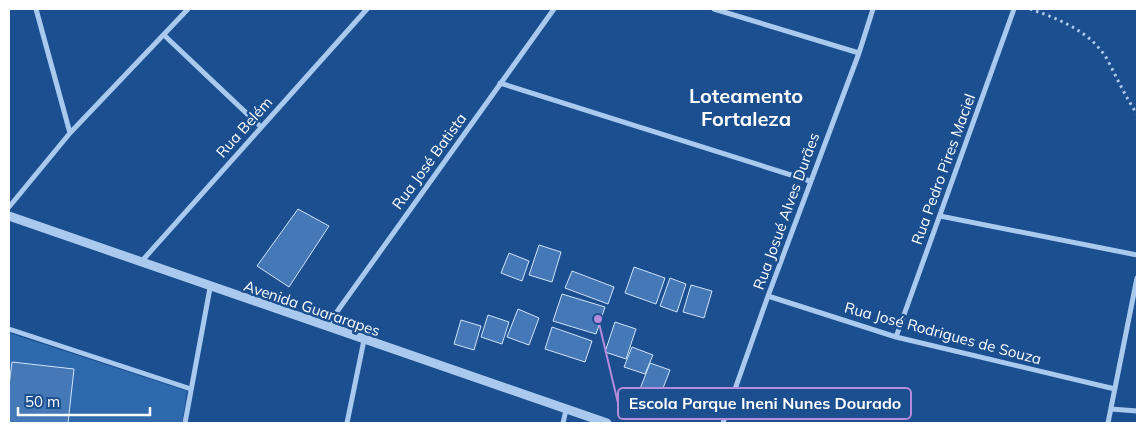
<svg xmlns="http://www.w3.org/2000/svg" width="1146" height="432" font-family="Mulish,sans-serif">
	<rect width="100%" height="100%" fill="#1b4f8f"/>
	<path fill="#2e69ad" d="M9,333L187,391L182,423H9Z"/>
	<path fill="#4478b7" stroke="#cfe3fa" d="M298,209L329,226L289,287L257,266Z
		M539,245L561,252L552,282L529,275Z
		M509,253L529,261L522,281L501,273Z
		M634,267L665,278L656,304L625,293Z
		M572,271L614,287L608,304L565,288Z
		M670,278L686,284L677,312L660,306Z
		M691,285L712,291L704,318L683,312Z
		M562,294L605,307L596,334L553,321Z
		M518,309L539,318L529,345L507,337Z
		M488,315L509,322L502,344L481,337Z
		M461,320L481,326L474,350L454,344Z
		M615,322L636,329L626,359L605,352Z
		M552,327L592,341L585,362L545,349Z
		M632,347L653,355L645,374L624,367Z
		M12,362L74,369L68,423H9V386Z
		M650,363L670,370L660,396L640,389Z"/>
	<g fill="none" stroke-linecap="round" stroke-linejoin="round">
		<path stroke="#a9c9ee" stroke-width="3" stroke-dasharray="2.5 4" stroke-linecap="butt" d="M1030,9C1059,19 1090,31 1107,59C1117,78 1125,96 1137,114"/>
		<path stroke="#a9c9ee" stroke-width="5" d="M36,9L70,133
			M714,9L859,53
			M165,36L261,127
			M500,83L810,181
			M9,207L70,133L188,9
			M940,216L1137,255
			M141,262L367,9
			M768,296L896,337L1115,389
			M326,327L554,9
			M9,329L191,389
			M896,337L1014,9
			M1111,409L1137,411
			M185,423L210,288
			M347,423L364,340
			M563,423L566,410
			M723,423L768,296L859,53L873,9
			M1108,423L1137,278"/>
		<path stroke="#a9c9ee" stroke-width="9" d="M9,216L607,423"/>
	</g>
	<g text-anchor="middle" dominant-baseline="central" stroke-width="5" stroke-linejoin="round" paint-order="stroke">
		<g font-size="15" fill="#fff" stroke="#1b4f8f">
			<text transform="translate(244 127) rotate(-48)">Rua Belém</text>
			<text transform="translate(429 161) rotate(-54)">Rua José Batista</text>
			<text transform="translate(943 169) rotate(-70)">Rua Pedro Pires Maciel</text>
			<text transform="translate(786 211) rotate(-70)">Rua Josué Alves Durães</text>
			<text transform="translate(312 308) rotate(19)">Avenida Guararapes</text>
			<text transform="translate(943 333) rotate(15)">Rua José Rodrigues de Souza</text>
		</g>
		<g font-size="20" font-weight="bold" fill="#fff" stroke="#1b4f8f">
			<text x="746" y="95">Loteamento<tspan x="746" dy="23">Fortaleza</tspan></text>
		</g>
	</g>
	<path fill="none" stroke="#b68bdc" stroke-width="2" d="M598 319L618 403"/>
	<circle fill="#b68bdc" stroke="#1b4f8f" stroke-width="2" cx="598" cy="319" r="5"/>
	<rect fill="#1b4f8f" stroke="#b68bdc" stroke-width="2" x="618" y="388" width="293" height="31" rx="5"/>
	<g font-size="16" text-anchor="middle" font-weight="bold" fill="#fff">
		<text x="765" y="409">Escola Parque Ineni Nunes Dourado</text>
	</g>
	<rect width="1146" height="432" fill="none" stroke="#ffffff" stroke-width="20"/>
	<path d="M18 407v8h132v-8" fill="none" stroke="#ffffff" stroke-width="2.5"/>
	<text x="25" y="407" font-size="15" fill="#ffffff" stroke="#1b4f8f" stroke-width="4" paint-order="stroke">50 m</text>
</svg>
